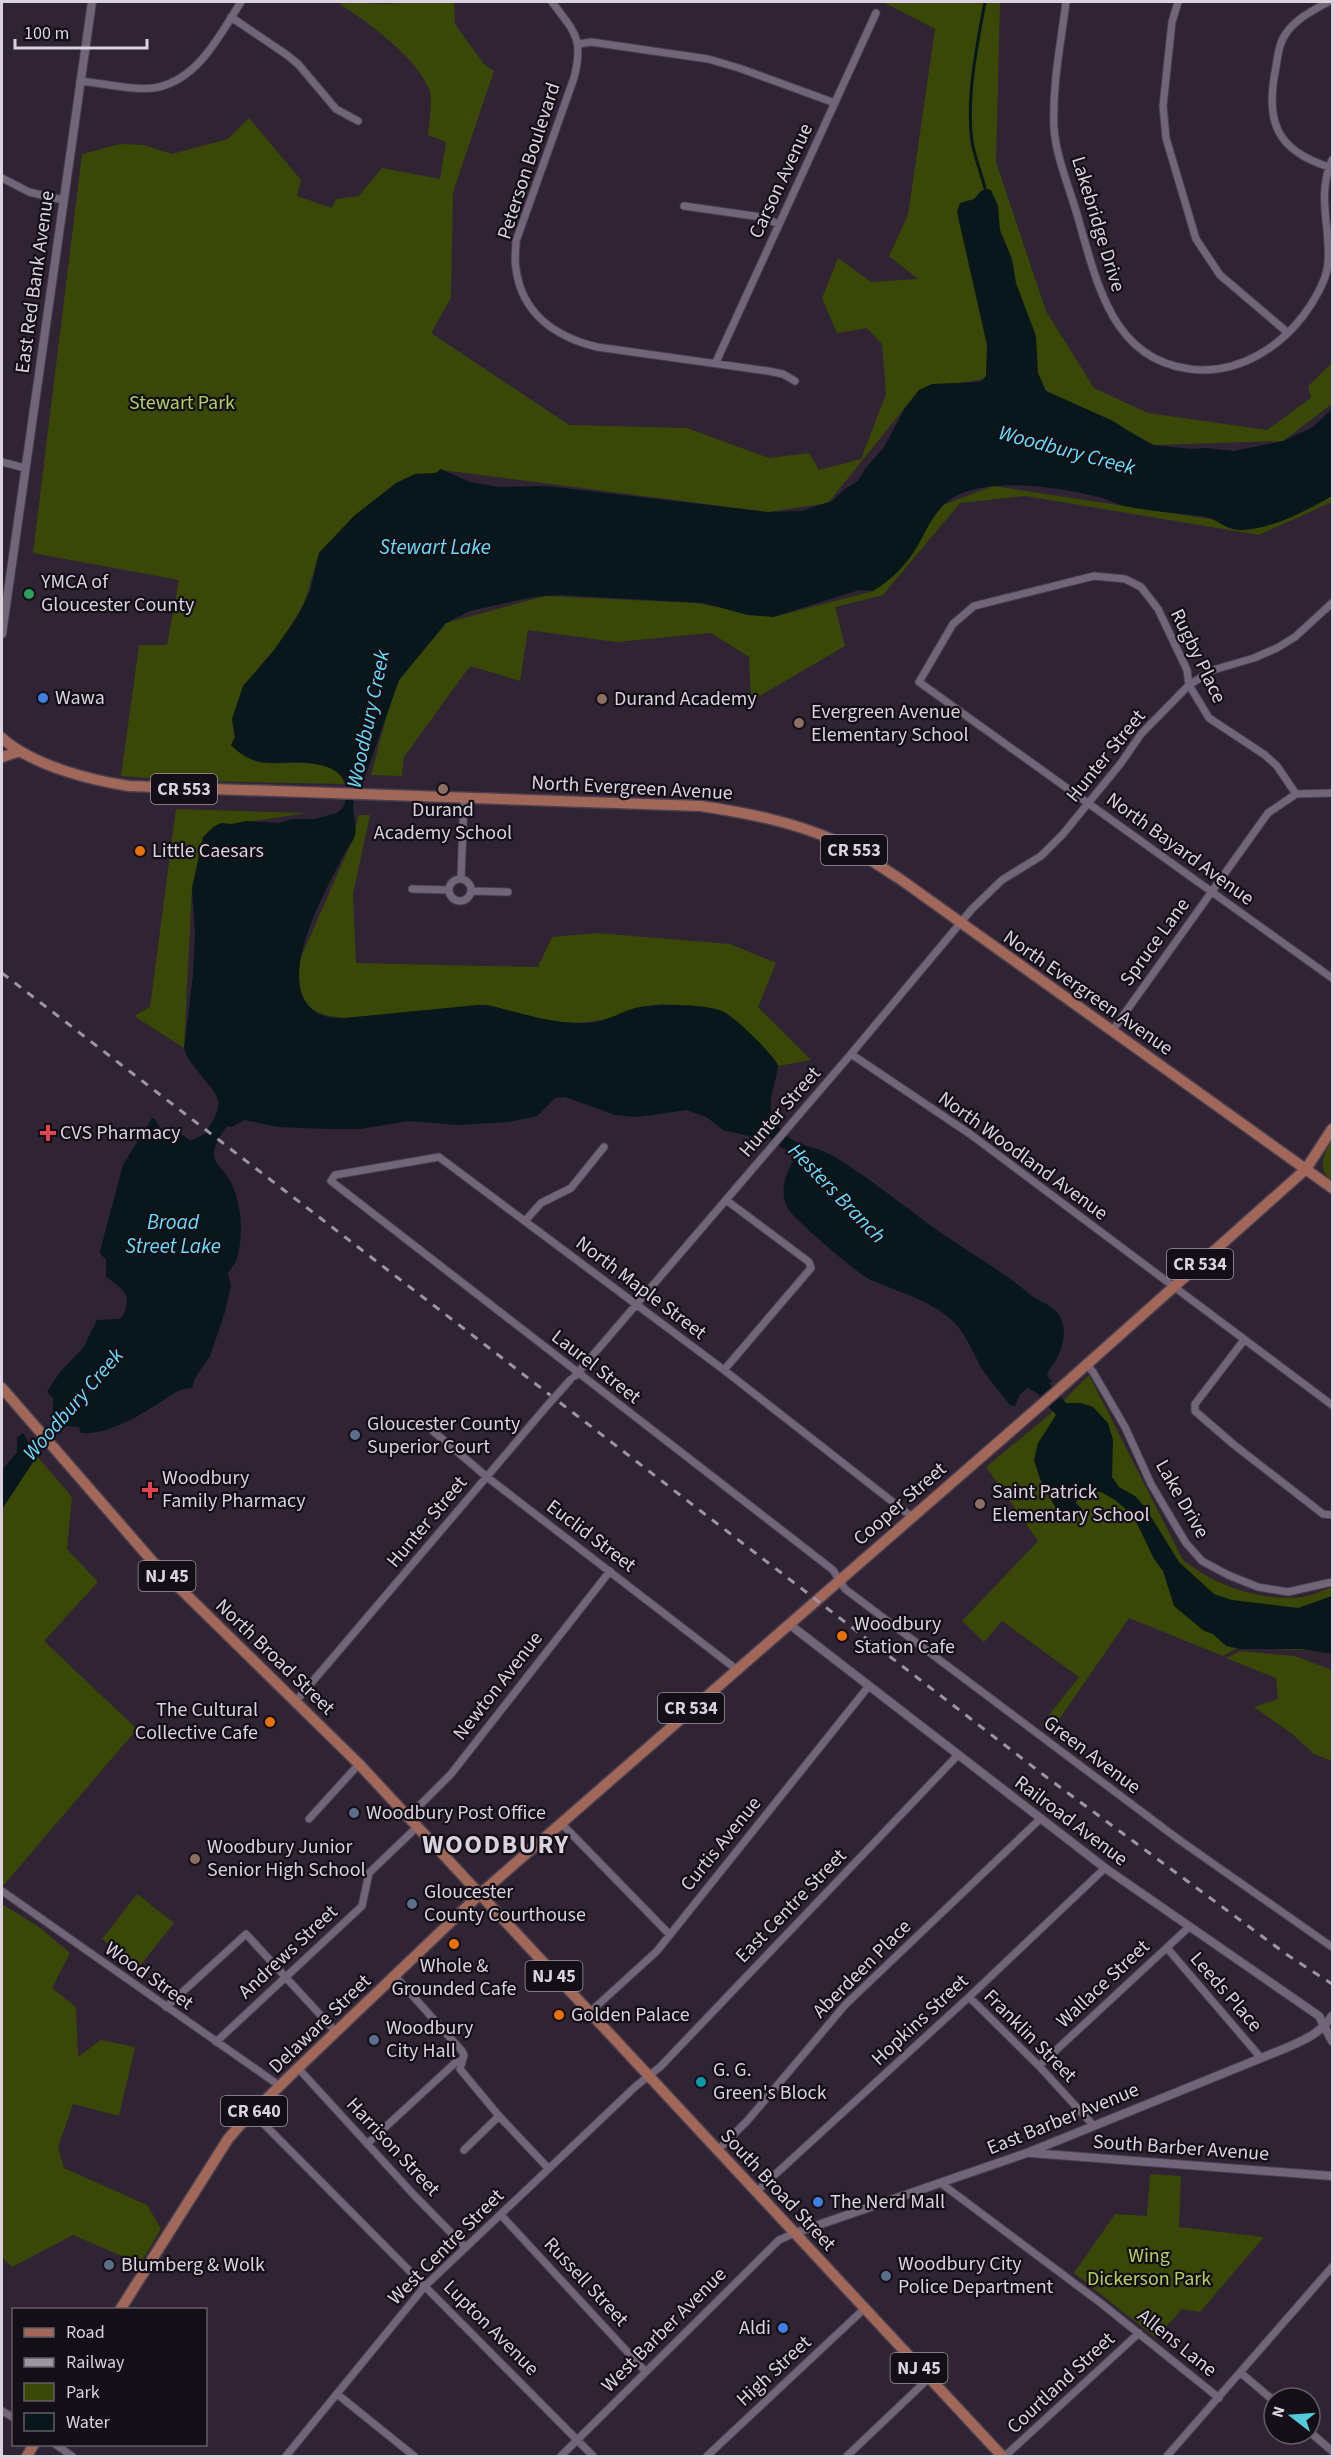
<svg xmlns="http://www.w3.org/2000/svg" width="1334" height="2458" font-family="'Source Sans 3',sans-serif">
	<rect width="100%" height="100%" fill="#2f2334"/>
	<path fill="#394806" d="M342,2L392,4L393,2H454L455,24L484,64L494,71L453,192L451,298L431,333L569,425L687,428L769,458L809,453L819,470L861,459L886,394L882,344L867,328L837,333L822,298L838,258L871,282L918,279L889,256L908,215L935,29L883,2H1000L996,162L1046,311L1094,388L1148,413L1267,430L1311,398L1308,386L1332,363V404L1283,441L1155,445L1046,391L984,379L919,390L828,503L768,512L441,470L355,515L319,553L304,604L232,722L235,737L232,746C242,753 247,759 259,762C279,767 342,753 344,784L186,781L121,776L139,645H167L179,580L33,553L82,154L120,144L144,145L172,154L228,139L249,118L301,180L297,196L332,208L336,199L359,196L382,168L440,179L446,142L428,135C429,125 433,98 429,89C415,56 370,24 340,4Z
		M993,486L1263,527L1332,496V502L1259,535L1026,496L960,503L883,595L835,607L845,646L751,701L749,657L711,633L616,642L528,630L520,681L470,666L404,757L402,776L371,775L388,710L399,680L446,623L545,596L696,603L773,617L874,591L943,505Z
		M176,809L307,813L213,827L192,888L184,1048L134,1016L150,1007Z
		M359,815H370L353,894L356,963L538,967L552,937L596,933L730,944L776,963L758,1007L811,1060L778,1066L764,1048L730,1017L706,1007L662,1004L647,1006L605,1020L575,1023L548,1021L487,1005L345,1018C306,1015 297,1000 299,962L351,843Z
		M1332,1140V1181C1316,1169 1324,1154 1332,1140Z
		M1089,1375L1183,1560C1215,1585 1260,1602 1301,1597C1312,1596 1323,1590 1332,1587V1654L1306,1650L1237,1648L1223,1656L1129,1618L1051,1731L1042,1724L1079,1677L1002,1621L984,1642L962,1621L1038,1541L986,1467L1050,1414Z
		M37,1456L72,1497L67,1549L98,1582L44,1641L137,1729L2,1887V1509Z
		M1240,1651L1295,1656L1332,1670V1761L1314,1754L1291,1733L1254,1707L1278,1699L1276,1678L1226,1658Z
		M137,1894L174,1923L139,1967L102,1939Z
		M2,1904L39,1927L70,1953L52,1988L76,2007L78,2057L101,2040L135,2047L119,2116L73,2104L58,2147L64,2168L147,2205L161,2229L140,2264L73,2235L12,2267L2,2257Z
		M1150,2174L1181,2176L1179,2227L1264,2237L1200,2312L1182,2309L1156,2338L1074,2273L1115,2214L1147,2216Z"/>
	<path fill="#08171b" d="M987,189L991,190L998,206L1000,230L1012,259L1016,283L1036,336L1038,373L1046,391L1111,420L1152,445L1192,449L1206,448L1234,451L1283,441L1313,427L1332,409V496C1306,511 1274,528 1243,530C1225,531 1216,517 1201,516C1174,513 1147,511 1120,505C1114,503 1109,500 1103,498C1063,488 999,477 960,494C933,506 928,531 913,553C904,567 891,579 878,588L872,591L859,590L773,617L748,615L703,603L560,595L533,597L470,611L446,623L399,680L366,774C360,784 354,793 353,807C353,816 358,828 354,838C351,845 345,851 342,858C325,892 274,981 314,1011C323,1018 335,1018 345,1018L477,1005H487C521,1013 552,1024 587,1023C605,1022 619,1013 635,1008C650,1003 708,1004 722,1011C734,1016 772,1053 778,1065C776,1087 763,1105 778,1126C793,1148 813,1144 833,1156C871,1179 905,1207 941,1233C970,1253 1001,1270 1028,1293C1041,1304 1059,1305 1063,1325C1066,1335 1061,1351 1056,1360C1053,1366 1048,1369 1047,1376L1052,1381L1049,1383L1066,1403H1081L1093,1407L1108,1423L1113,1440L1112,1477L1119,1487L1135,1496L1145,1507L1179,1562L1214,1594L1232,1600L1298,1608L1332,1596V1654L1301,1649H1240L1226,1646L1213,1634L1204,1631L1174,1606L1163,1571L1154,1559L1133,1515L1115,1500L1101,1492H1095L1087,1499L1077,1500L1076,1503L1082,1509L1080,1511L1060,1518L1056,1517L1058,1512L1040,1479L1034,1460L1038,1443L1056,1415L1037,1393L1028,1388L1020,1394L1015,1406L1010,1405C1001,1393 990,1381 982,1369C972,1351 965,1330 947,1316C924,1298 895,1291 869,1279C857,1273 791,1217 787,1207C779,1188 786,1173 796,1156L795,1152L782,1148L767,1135L757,1138L723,1130L708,1118L687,1110L637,1117L615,1115L565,1097L555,1098L537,1116L509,1122L458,1125L408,1121L360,1129H328L278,1127L245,1120L231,1127L227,1126C198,1167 225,1160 235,1192C242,1213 243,1237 237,1258C236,1264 230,1268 228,1274L231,1285L225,1312L210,1356L195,1378L192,1388C179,1387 169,1397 159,1403C138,1417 106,1435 81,1433L79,1427L65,1426L66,1412H53V1398L47,1392L60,1372L83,1348L97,1320L119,1319C124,1315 125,1312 126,1306C131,1291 115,1285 106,1276V1259L101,1255L100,1251L123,1165L152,1118L155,1119L162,1131L183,1135L190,1141L205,1134L216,1115L219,1103L215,1093L189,1060L184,1049L193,975L195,932L192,888L203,837L213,827L221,823L232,824L246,821L280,823L291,819H315L337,813L344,806L349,784C343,782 344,779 340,775C334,769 326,766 319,765C284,756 260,775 231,745L235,737L232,719L243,686L274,650L297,617L310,591L319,553L355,515L396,483L415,474L436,473L441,469L470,482L500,487L546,486L768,512L801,511L832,501L846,488L858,481L865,469L884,447L905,408L919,390L932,384L980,382L986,376L987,345L957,212L960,203L974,199L981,191Z
		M23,1433L37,1456L2,1509V1470L17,1452V1438Z"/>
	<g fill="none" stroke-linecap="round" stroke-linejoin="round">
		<path stroke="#08171b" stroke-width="3" d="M985,2C977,45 966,98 972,142C975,158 982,175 986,192
			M46,1433L68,1410
			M33,1446L41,1438"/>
		<g stroke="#4a3f4e" stroke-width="9">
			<path id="minor" d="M552,2C575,33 584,38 574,78L516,241C516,250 514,260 516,269C522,314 556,337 597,347L768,371L783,374L795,381
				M1066,2C1061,43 1052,85 1054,128C1056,156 1068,184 1076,211C1097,281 1111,368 1203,370C1243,370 1279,347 1303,316C1313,303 1327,280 1328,263C1331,226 1316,197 1332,160
				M1178,2L1172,22L1163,106L1166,138L1196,239L1220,275L1287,332
				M1328,2C1314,10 1297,18 1287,32C1279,42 1278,55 1276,67C1265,120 1275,150 1329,167
				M231,17L287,55L298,64L336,109L358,121
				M579,44L591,42L708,59L739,68L835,103
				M80,81C102,83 139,92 159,87C200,77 220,34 241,2
				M2,178L29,192L63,200
				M684,206L761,217L779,224
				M716,362L876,13
				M2,462L25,468
				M1296,794L1277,766L1265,755L1209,718L1189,685L1187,670L1158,609L1141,587L1125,579L1094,576L974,606L953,624L919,682L1332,978
				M461,878L464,798
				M449 890a11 11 0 1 1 22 0a11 11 0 1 1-22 0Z
				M412,889L448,890
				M471,891L508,892
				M1112,1031L1268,813L1296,794L1332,793
				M851,1054L970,1134L1332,1405
				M525,1221L541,1203L571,1188L604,1147
				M1244,1340L1195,1404V1411L1233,1444L1323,1514L1332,1515
				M1086,1363L1093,1372L1125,1427L1151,1484L1174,1523L1186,1543L1202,1561L1228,1575L1258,1587L1288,1592L1332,1582
				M724,1370L811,1268L809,1262L726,1200
				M575,1376L851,1054L972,909L1002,880L1041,856L1063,834L1121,763L1141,734L1189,685L1213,670L1254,658L1277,648L1295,637L1332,603
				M427,1426L487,1477L736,1669
				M912,1517L724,1370L439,1157L335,1175L331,1181L833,1570L845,1589L1178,1839L1332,1947
				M296,1701L546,1407
				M408,1817L451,1774L610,1571
				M309,1819L359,1764
				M561,1823L670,1935
				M2,1891L280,2086
				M1167,1948L1261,2058
				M395,1976L462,2051L464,2055L460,2069L499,2116L548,2168
				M969,1997L1039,2066L1093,2125
				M166,2007L246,1934L336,2032
				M589,2013L657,1951L868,1687
				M216,2042L362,1906L369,1873L417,1827
				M1039,2066L1189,1927
				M298,2068L414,2195L465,2247
				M253,2113L593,2456
				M367,2144L456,2062L462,2061
				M464,2150L499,2116
				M717,2151L748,2120L845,2005L1040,1819
				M942,2184L1102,2304L1219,2398
				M756,2192L969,1997L1105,1868
				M501,2215L646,2372
				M1241,2373L1274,2401
				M337,2394L414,2456
				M2,2411L14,2418
				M1310,2432L1332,2451
				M55,2444L72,2456
				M286,2456L425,2286L636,2086L660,2067L957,1756
				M561,2456L779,2240L795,2233
				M707,2456L864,2309
				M847,2456L929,2378
				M1005,2456L1139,2333
				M1167,2456L1332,2267"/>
		</g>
		<g stroke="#4a3f4e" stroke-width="10">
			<path id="tertiary" d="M2,634L92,2
				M789,1624L1105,1868L1319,2016L1332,2041
				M1031,2153L1332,2176
				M795,2233L1027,2153L1286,2048C1304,2040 1321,2033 1332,2016"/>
		</g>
		<g stroke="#4a3f4e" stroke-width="13">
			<path id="primary" d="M2,738C32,765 89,780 129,786L701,806C747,813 794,822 836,841C858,850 879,866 900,879L1332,1188
				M2,757L20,751
				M2,1388L153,1562L359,1764L1002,2456
				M120,2310L228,2139L241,2124L298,2068L479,1895L1057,1391L1306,1169L1332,1129
				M27,2456L34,2444"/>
		</g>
		<use href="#minor" stroke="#736579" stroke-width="7"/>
		<use href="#tertiary" stroke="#736579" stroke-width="8"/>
		<use href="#primary" stroke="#a16759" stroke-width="10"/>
		<path stroke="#9e95a3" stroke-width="3" stroke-dasharray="8 8" stroke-linecap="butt" d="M2,973L1045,1776L1286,1954L1332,1984"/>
		<g stroke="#4a3f4e" stroke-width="9" stroke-linecap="butt">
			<path id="minor-bridge" d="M546,1407L571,1379"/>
		</g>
		<use href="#minor-bridge" stroke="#736579" stroke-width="7"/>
	</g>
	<circle fill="#2e9e5b" stroke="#140f16" stroke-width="2" cx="29" cy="594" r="6"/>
	<g fill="#3f7fe0" stroke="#140f16" stroke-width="2">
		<circle cx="43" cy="698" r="6"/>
		<circle cx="818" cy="2202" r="6"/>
		<circle cx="783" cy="2328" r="6"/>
	</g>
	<g fill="#8d6e63" stroke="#140f16" stroke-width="2">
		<circle cx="602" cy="699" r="6"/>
		<circle cx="799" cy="723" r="6"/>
		<circle cx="443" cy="789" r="6"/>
		<circle cx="980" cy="1504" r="6"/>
		<circle cx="195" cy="1859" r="6"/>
	</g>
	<g fill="#e8710a" stroke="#140f16" stroke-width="2">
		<circle cx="140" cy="851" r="6"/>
		<circle cx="842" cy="1636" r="6"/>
		<circle cx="270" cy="1722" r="6"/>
		<circle cx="454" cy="1944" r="6"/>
		<circle cx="559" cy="2015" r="6"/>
	</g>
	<g fill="#e0444e" stroke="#140f16" stroke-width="2">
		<path d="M45 1124h6v6h6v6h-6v6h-6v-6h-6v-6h6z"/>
		<path d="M147 1481h6v6h6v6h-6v6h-6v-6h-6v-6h6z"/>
	</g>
	<g fill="#5c6f8a" stroke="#140f16" stroke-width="2">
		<circle cx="355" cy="1435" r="6"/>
		<circle cx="354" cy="1813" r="6"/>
		<circle cx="412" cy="1904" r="6"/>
		<circle cx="374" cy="2040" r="6"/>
		<circle cx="109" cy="2265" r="6"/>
		<circle cx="886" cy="2276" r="6"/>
	</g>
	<circle fill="#0f9aa8" stroke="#140f16" stroke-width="2" cx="701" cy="2082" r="6"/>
	<g text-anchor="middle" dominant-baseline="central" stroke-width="4.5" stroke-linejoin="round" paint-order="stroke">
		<g fill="#140f16" stroke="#9f98a2" stroke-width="1.5">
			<rect x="151" y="774" width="66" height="30" rx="4.5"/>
			<rect x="821" y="835" width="66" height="30" rx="4.5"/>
			<rect x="1167" y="1249" width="66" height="30" rx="4.5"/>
			<rect x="138.5" y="1561" width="57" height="30" rx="4.5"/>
			<rect x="658" y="1693" width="66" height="30" rx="4.5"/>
			<rect x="525.5" y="1961" width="57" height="30" rx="4.5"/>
			<rect x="221" y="2096" width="66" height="30" rx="4.5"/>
			<rect x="890.5" y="2353" width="57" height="30" rx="4.5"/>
		</g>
		<g font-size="18" font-weight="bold" fill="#dad2de">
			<text x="184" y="789">CR 553</text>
			<text x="854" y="850">CR 553</text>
			<text x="1200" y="1264">CR 534</text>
			<text x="167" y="1576">NJ 45</text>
			<text x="691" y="1708">CR 534</text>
			<text x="554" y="1976">NJ 45</text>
			<text x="254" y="2111">CR 640</text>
			<text x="919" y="2368">NJ 45</text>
		</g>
		<g font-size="20" fill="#dad2de" stroke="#140f16">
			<text transform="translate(529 161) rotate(-72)">Peterson Boulevard</text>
			<text transform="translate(781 181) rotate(-65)">Carson Avenue</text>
			<text transform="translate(1098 224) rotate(73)">Lakebridge Drive</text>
			<text transform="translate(35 282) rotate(-82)">East Red Bank Avenue</text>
			<text transform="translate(1198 656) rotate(64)">Rugby Place</text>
			<text transform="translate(1106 756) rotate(-51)">Hunter Street</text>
			<text transform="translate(632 788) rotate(3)">North Evergreen Avenue</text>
			<text transform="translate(1180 849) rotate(36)">North Bayard Avenue</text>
			<text transform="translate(1155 942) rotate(-54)">Spruce Lane</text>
			<text transform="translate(1088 993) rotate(35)">North Evergreen Avenue</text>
			<text transform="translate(780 1112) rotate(-49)">Hunter Street</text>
			<text transform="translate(1023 1156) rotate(36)">North Woodland Avenue</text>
			<text transform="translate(641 1288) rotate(37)">North Maple Street</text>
			<text transform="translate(596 1367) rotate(38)">Laurel Street</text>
			<text transform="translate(1182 1499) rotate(60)">Lake Drive</text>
			<text transform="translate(900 1504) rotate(-41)">Cooper Street</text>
			<text transform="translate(427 1522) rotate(-50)">Hunter Street</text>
			<text transform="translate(591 1536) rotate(37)">Euclid Street</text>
			<text transform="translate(275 1657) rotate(44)">North Broad Street</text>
			<text transform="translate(498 1686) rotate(-52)">Newton Avenue</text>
			<text transform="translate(1092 1755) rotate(37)">Green Avenue</text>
			<text transform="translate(1071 1821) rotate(37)">Railroad Avenue</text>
			<text transform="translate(721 1844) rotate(-51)">Curtis Avenue</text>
			<text transform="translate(791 1906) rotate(-46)">East Centre Street</text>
			<text transform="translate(288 1952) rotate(-43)">Andrews Street</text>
			<text transform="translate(862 1969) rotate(-45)">Aberdeen Place</text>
			<text transform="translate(149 1976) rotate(35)">Wood Street</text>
			<text transform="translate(1103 1984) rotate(-43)">Wallace Street</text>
			<text transform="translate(1226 1992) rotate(49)">Leeds Place</text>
			<text transform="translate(920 2020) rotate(-43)">Hopkins Street</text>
			<text transform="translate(320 2024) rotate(-44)">Delaware Street</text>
			<text transform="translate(1030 2036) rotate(45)">Franklin Street</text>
			<text transform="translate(1063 2119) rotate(-22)">East Barber Avenue</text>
			<text transform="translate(393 2147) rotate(47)">Harrison Street</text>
			<text transform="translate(1181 2148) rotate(4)">South Barber Avenue</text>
			<text transform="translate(778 2190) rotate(47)">South Broad Street</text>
			<text transform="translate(446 2247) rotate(-45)">West Centre Street</text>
			<text transform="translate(586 2282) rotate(47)">Russell Street</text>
			<text transform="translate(491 2328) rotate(45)">Lupton Avenue</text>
			<text transform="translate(664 2330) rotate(-45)">West Barber Avenue</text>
			<text transform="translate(1177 2343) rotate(39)">Allens Lane</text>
			<text transform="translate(774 2371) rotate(-43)">High Street</text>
			<text transform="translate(1061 2383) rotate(-43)">Courtland Street</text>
		</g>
		<g font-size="20" fill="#b2cf63" stroke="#140f16">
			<text x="182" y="403">Stewart Park</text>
			<text x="1149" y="2256">Wing<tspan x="1149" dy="23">Dickerson Park</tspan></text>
		</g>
		<g font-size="20" fill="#dad2de" stroke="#140f16" text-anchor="start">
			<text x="41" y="582">YMCA of<tspan x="41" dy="23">Gloucester County</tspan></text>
			<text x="55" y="698">Wawa</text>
			<text x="614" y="699">Durand Academy</text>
			<text x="811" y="712">Evergreen Avenue<tspan x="811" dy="23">Elementary School</tspan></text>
			<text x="443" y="810" text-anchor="middle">Durand<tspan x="443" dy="23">Academy School</tspan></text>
			<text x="152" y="851">Little Caesars</text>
			<text x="60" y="1133">CVS Pharmacy</text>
			<text x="367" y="1424">Gloucester County<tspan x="367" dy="23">Superior Court</tspan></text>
			<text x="162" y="1478">Woodbury<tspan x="162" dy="23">Family Pharmacy</tspan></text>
			<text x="992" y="1492">Saint Patrick<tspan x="992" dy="23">Elementary School</tspan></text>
			<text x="854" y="1624">Woodbury<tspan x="854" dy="23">Station Cafe</tspan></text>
			<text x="258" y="1710" text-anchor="end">The Cultural<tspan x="258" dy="23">Collective Cafe</tspan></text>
			<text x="366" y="1813">Woodbury Post Office</text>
			<text x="207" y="1847">Woodbury Junior<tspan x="207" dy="23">Senior High School</tspan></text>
			<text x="424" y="1892">Gloucester<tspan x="424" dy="23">County Courthouse</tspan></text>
			<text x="454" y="1966" text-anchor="middle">Whole &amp;<tspan x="454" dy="23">Grounded Cafe</tspan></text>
			<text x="571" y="2015">Golden Palace</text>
			<text x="386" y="2028">Woodbury<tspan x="386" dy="23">City Hall</tspan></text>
			<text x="713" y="2070">G. G.<tspan x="713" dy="23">Green's Block</tspan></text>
			<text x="830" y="2202">The Nerd Mall</text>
			<text x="898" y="2264">Woodbury City<tspan x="898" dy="23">Police Department</tspan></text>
			<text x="121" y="2265">Blumberg &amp; Wolk</text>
			<text x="771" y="2328" text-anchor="end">Aldi</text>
		</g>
		<g font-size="21" font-style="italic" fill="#6addfc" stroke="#140f16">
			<text transform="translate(1067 450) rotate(15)">Woodbury Creek</text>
			<text x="435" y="547">Stewart Lake</text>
			<text transform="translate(368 719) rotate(-78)">Woodbury Creek</text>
			<text transform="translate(837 1193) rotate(46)">Hesters Branch</text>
			<text x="173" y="1222">Broad<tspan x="173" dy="24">Street Lake</tspan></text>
			<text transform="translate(73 1404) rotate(-49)">Woodbury Creek</text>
		</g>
		<g font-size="26" font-weight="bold" letter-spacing="1.5" fill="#dad2de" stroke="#140f16">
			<text x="496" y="1844">WOODBURY</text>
		</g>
	</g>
	<rect width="1334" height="2458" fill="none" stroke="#dad2de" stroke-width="6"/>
	<rect x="12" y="2308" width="195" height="138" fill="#140f16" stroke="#635d66" stroke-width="1.5"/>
	<rect x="24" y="2328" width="30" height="9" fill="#a16759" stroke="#635d66" stroke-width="1.5"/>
	<text x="66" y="2338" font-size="18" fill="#dad2de">Road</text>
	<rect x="24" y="2358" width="30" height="9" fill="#9e95a3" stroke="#635d66" stroke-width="1.5"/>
	<text x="66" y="2368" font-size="18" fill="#dad2de">Railway</text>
	<rect x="24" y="2383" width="30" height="18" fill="#394806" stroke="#635d66" stroke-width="1.5"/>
	<text x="66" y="2398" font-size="18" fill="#dad2de">Park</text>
	<rect x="24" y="2413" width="30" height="18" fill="#08171b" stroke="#635d66" stroke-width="1.5"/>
	<text x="66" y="2428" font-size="18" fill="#dad2de">Water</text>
	<g transform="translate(1292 2416) rotate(287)"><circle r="28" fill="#140f16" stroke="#635d66" stroke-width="1.5"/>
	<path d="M0-4.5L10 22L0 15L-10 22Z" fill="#53cadc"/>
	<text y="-9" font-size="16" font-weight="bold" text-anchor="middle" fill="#dad2de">N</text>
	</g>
	<path d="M15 39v9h132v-9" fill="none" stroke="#dad2de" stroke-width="3"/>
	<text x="24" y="39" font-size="18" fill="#dad2de" stroke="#140f16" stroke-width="4.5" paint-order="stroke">100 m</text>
</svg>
